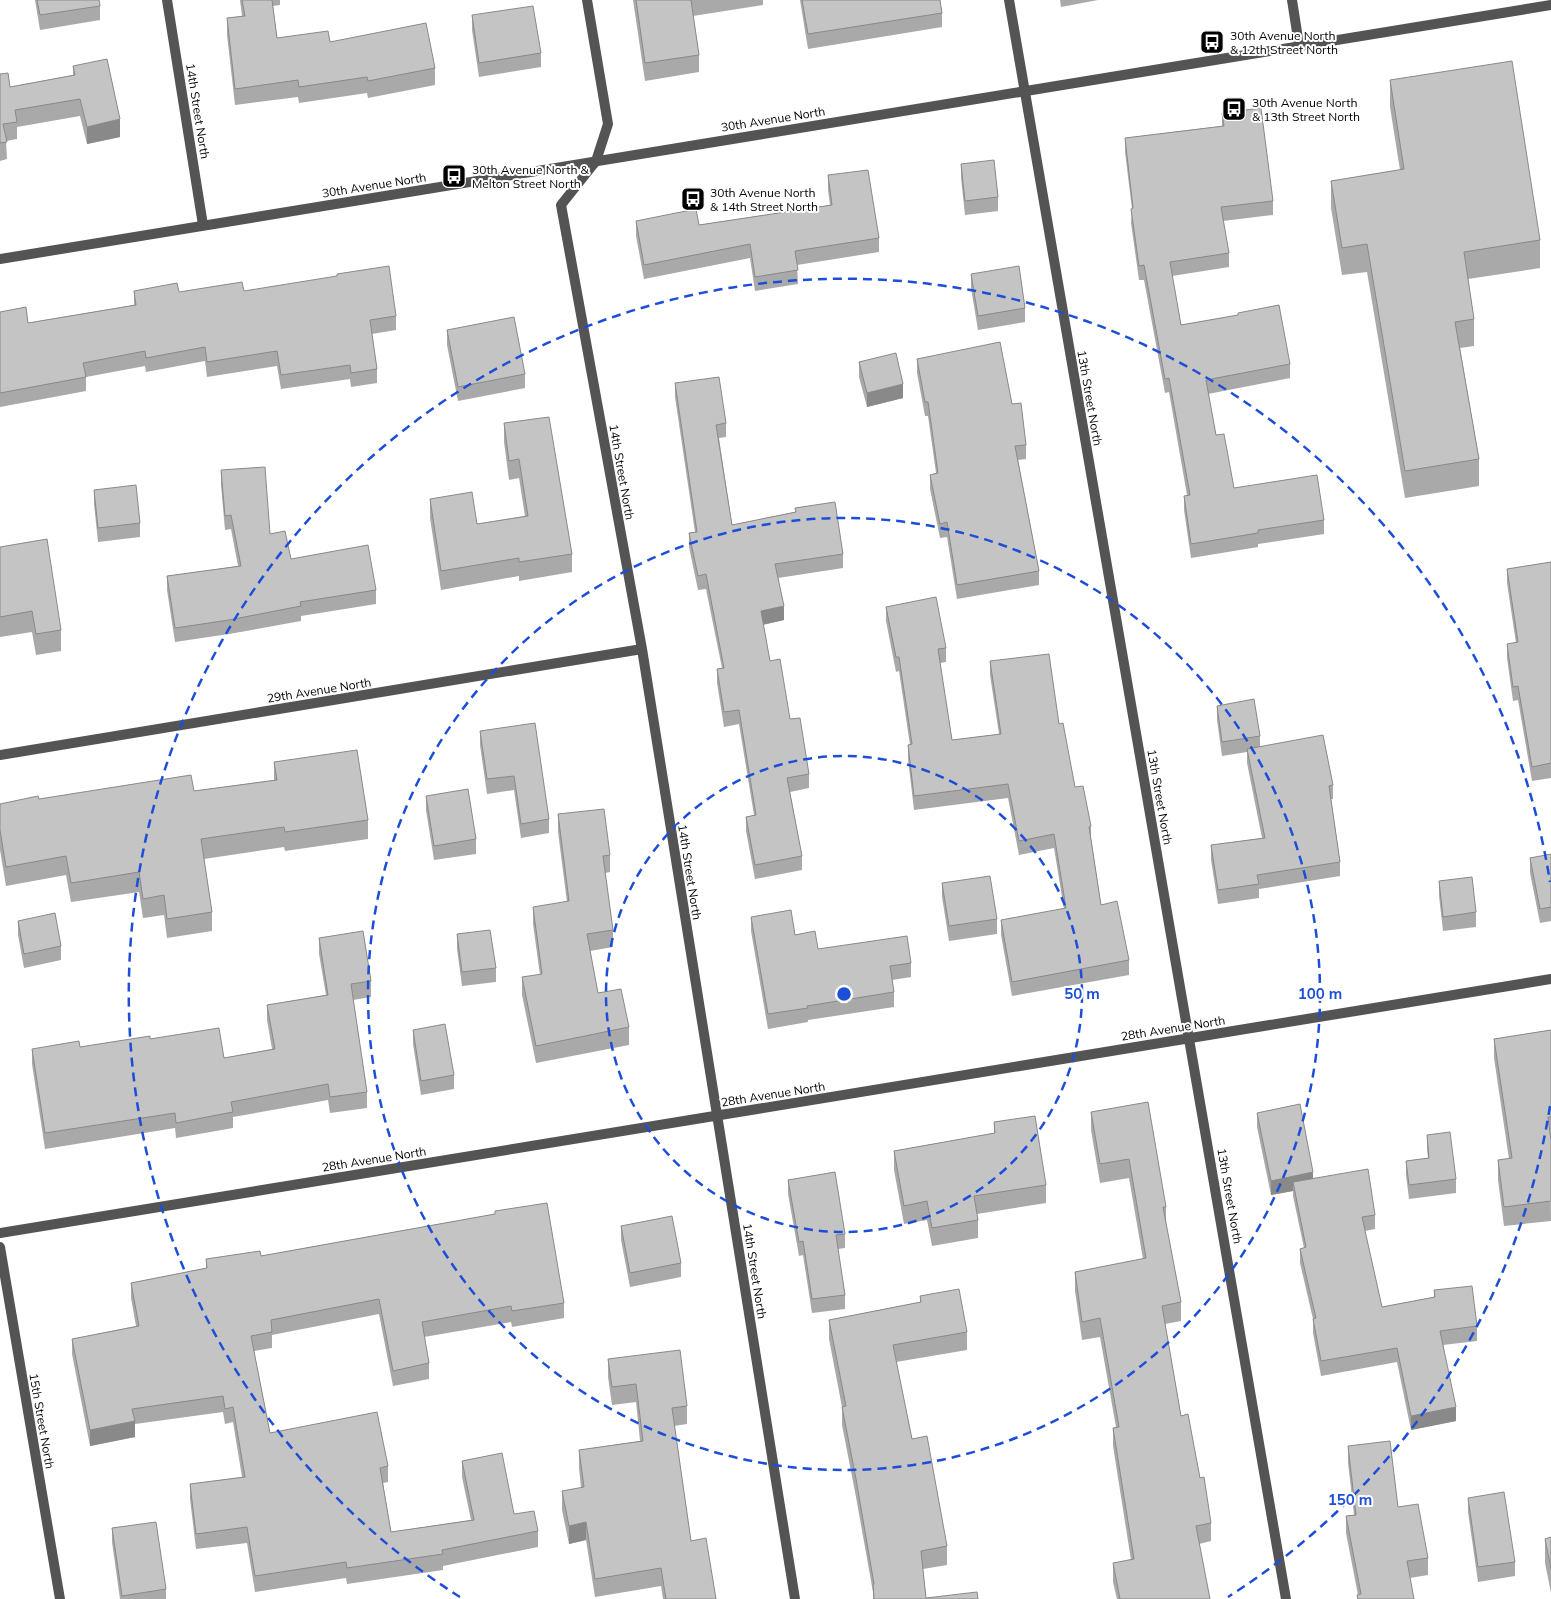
<svg xmlns="http://www.w3.org/2000/svg" width="1551" height="1599" font-family="Mulish,sans-serif">
	<rect width="100%" height="100%" fill="#fff"/>
	<g fill="none" stroke-linecap="round" stroke-linejoin="round">
		<path stroke="#545454" stroke-width="10" d="M167,0L203,225
			M587,0L608,124L596,161L561,205L642,649L795,1599
			M1009,0L1286,1599
			M1292,0L1299,45
			M0,755L642,649
			M0,1233L1551,979
			M0,1247L60,1599"/>
		<path stroke="#545454" stroke-width="10" d="M0,259L1551,5"/>
	</g>
	<path fill="#a9a9a9" d="M35,0H99L100,6V20L40,30Z
		M240,0H280V5L273,6L277,38L330,42L435,68V85L368,98L367,93L299,103L298,97L235,105L227,35V18L242,16Z
		M633,0H763V5L693,16L699,55V72L645,81Z
		M800,0H940L942,13V27L808,49Z
		M1060,0H1098L1061,7Z
		M472,15L541,53V67L479,77L472,30Z
		M73,66L120,137L87,144L80,116L17,127V139L6,141L7,159L0,161V74L10,87L73,75Z
		M1390,80L1540,240V268L1468,279L1474,319V346L1460,348L1479,459V486L1405,498L1367,272L1342,275L1331,208V181L1400,170L1390,107Z
		M1222,113L1273,201V215L1223,221L1229,253V267L1172,276L1181,325L1238,315V313L1290,364V378L1208,394L1216,435L1234,488L1324,520V534L1258,544V547L1191,558L1184,510V496L1187,495L1169,392L1165,393L1144,280H1139L1131,223L1132,209L1125,152V138L1222,126Z
		M961,164L998,197V211L965,215L961,178Z
		M828,175L879,238V252L797,265L798,284L755,291L750,258L644,279L636,236V221L699,225L830,205L828,190Z
		M971,274L1025,308V322L978,330L971,288Z
		M134,291L179,292L244,291L396,316V330L372,334L377,369V383L351,387L350,379L281,389L277,366L207,377L205,361L146,372L145,366L86,377V391L0,407V312L28,323L134,305Z
		M447,330L525,374V388L458,401L447,345Z
		M917,359L1012,404L1026,445V459L1018,460L1039,571V585L957,599L947,537L940,538L930,489V475L936,473L928,416H925L917,373Z
		M859,362L903,398L867,407L859,377Z
		M675,383L726,423V437L719,438L732,525L795,512V508L843,554V568L778,578L784,620L763,625L770,661L790,719L809,774V788L790,792L802,856V870L755,879L746,831V817L754,815L739,724L724,727L717,683V669L722,668L706,589L698,590L689,547V533L695,532L675,397Z
		M504,423L572,554V572L519,581V576L441,590L430,518V499L477,524L525,516L519,478L509,480L504,442Z
		M221,470L270,534L291,559L376,590V604L301,616V621L229,634L175,642L167,590V576L238,566L231,529L225,530L221,485Z
		M94,490L140,523V537L98,542L94,504Z
		M0,547L61,630V651L36,655L32,632L0,637Z
		M1551,562V778L1532,781L1518,700L1513,701L1507,658V644L1516,643L1507,583V569Z
		M886,607L946,648V662L940,663L952,740L999,734L990,675V661L1059,724L1075,787L1091,826V838L1101,905L1129,960V975L1012,996L1001,935V920L1064,909L1054,848L1019,855L1008,798L914,810L908,759V745H910L899,671L896,672L886,621Z
		M1217,706L1260,736V747L1333,785V799H1331L1340,862V876L1259,889V898L1218,904L1211,860V845L1262,838L1247,763V752L1222,756L1217,720Z
		M480,731L549,819V833L521,838L514,790L487,794L480,745Z
		M274,762L368,820V839L285,851L284,847L204,859L212,912V931L167,938L164,915L143,918L139,892L71,902L66,875L6,886L0,850V804L39,799L194,791L274,780Z
		M426,796L476,839V854L434,860L426,810Z
		M558,814L610,855V872L605,873L613,930V947L590,951L598,993L629,1027V1045L536,1063L522,995V977L540,975L533,924V907L567,902L558,832Z
		M1551,854V921L1540,923L1530,873V858Z
		M1439,881L1476,912V927L1443,931L1439,896Z
		M942,883L997,919V934L949,941L942,897Z
		M751,917L795,935L818,949L911,963V977L892,980L894,992V1007L808,1020V1022L768,1029L751,931Z
		M18,921L61,946V960L24,968L18,935Z
		M457,934L496,968V982L462,986L457,949Z
		M319,938L371,981V997L353,1000L367,1092V1108L330,1113L328,1100L233,1117V1128L176,1138L175,1128L45,1149L32,1064V1049L80,1047L150,1039L224,1058L272,1049L267,1020V1005L326,995L319,954Z
		M413,1030L454,1075V1089L421,1095L413,1044Z
		M1551,1030V1137H1550L1551,1221L1504,1226L1498,1180V1160L1509,1159L1494,1058V1039Z
		M1091,1112L1166,1207V1224L1181,1302V1321L1165,1324L1181,1416L1200,1478L1211,1523V1541L1199,1544L1210,1599H1117L1113,1582V1563L1131,1560L1113,1446V1428L1116,1427L1100,1337L1082,1340L1075,1291V1272L1143,1259L1129,1178L1100,1183L1091,1130Z
		M1257,1113L1313,1178L1375,1215V1229L1365,1231L1382,1307L1434,1297V1290L1477,1326V1341L1443,1345L1456,1421L1411,1430L1397,1362L1321,1376L1313,1333V1319L1300,1263V1249L1304,1248L1293,1196V1191L1271,1195L1257,1127Z
		M994,1122L1046,1185V1203L977,1214L978,1220V1238L932,1246L927,1220L904,1224L894,1170V1151L994,1133Z
		M1427,1135L1456,1179V1193L1409,1199L1406,1175V1161L1428,1158L1427,1149Z
		M788,1180L845,1234V1248L838,1249L845,1295V1309L812,1313L803,1255L799,1256L788,1194Z
		M495,1211L564,1303V1318L512,1327L511,1322L424,1337L429,1363V1379L393,1386L379,1314L272,1335V1348L254,1351L270,1433L388,1466V1482L383,1483L391,1532L471,1520L462,1477V1461L514,1514L538,1531V1547L443,1566V1570L347,1584L346,1578L255,1592L247,1543L196,1549L190,1499V1484L242,1477L233,1422L225,1424L223,1412L135,1424V1437L90,1446L72,1354V1339L136,1326L131,1298V1283L206,1268V1259L261,1256L495,1214Z
		M621,1226L681,1263V1277L630,1287L621,1240Z
		M920,1296L967,1332V1350L896,1362L912,1439L947,1546V1565L923,1569L926,1598L978,1599H873V1592L856,1497L842,1425V1407L829,1339V1320L920,1302Z
		M608,1359L687,1406V1424L674,1426L691,1541L716,1599H663L661,1586L595,1597L586,1540L569,1544L562,1510V1491L581,1488L579,1468V1450L640,1441L636,1402L612,1405L608,1377Z
		M1348,1446L1398,1507L1428,1558V1575L1410,1578L1414,1599H1357V1595H1358L1346,1533V1516L1354,1515L1348,1463Z
		M1468,1498L1515,1562V1576L1478,1582L1468,1512Z
		M112,1528L166,1589V1599H120L112,1542Z
		M1551,1537V1593L1545,1563V1539Z"/>
	<path fill="#898989" d="M120,119V137L87,144V127Z
		M903,384V398L867,407V393Z
		M784,606V620L761,625V611Z
		M1313,1172V1186L1293,1182V1191L1271,1195V1181Z
		M1456,1407V1421L1411,1430V1416Z
		M135,1421V1437L90,1446V1430Z
		M586,1522V1540L569,1544V1526Z"/>
	<path fill="#c4c4c4" stroke="#898989" d="M37,0H99L100,6L40,15Z
		M242,0H272L277,38L328,31L330,42L426,23L435,68L368,81L367,77L299,87L298,80L235,89L227,18L245,16Z
		M636,0H691L699,55L645,63Z
		M802,0H940L942,13L808,34Z
		M533,6L541,53L479,63L472,15Z
		M107,59L120,119L87,127L80,99L15,110L17,122L3,124L7,142L0,143V74L8,73L10,87L75,75L73,66Z
		M1512,61L1540,240L1464,252L1474,319L1455,322L1479,459L1405,471L1367,244L1342,248L1331,181L1404,169L1390,80Z
		M1261,108L1273,201L1221,207L1229,253L1170,262L1181,325L1238,315V313L1279,305L1290,364L1206,380L1216,435L1224,434L1234,488L1317,475L1324,520L1258,530V533L1191,544L1184,496L1190,495L1169,378L1165,379L1144,265L1139,266L1131,209L1133,208L1125,138L1224,126L1222,113Z
		M994,160L998,197L965,201L961,164Z
		M868,170L879,238L795,251L798,270L755,277L750,244L644,265L636,221L696,209L699,225L832,205L828,175Z
		M389,266L396,316L370,320L377,369L351,373L350,365L281,375L277,351L207,362L205,347L146,358L145,351L83,363L86,377L0,393V312L26,307L28,323L136,305L134,291L177,283L179,292L242,282L244,291L337,276V274Z
		M1019,266L1025,308L978,316L971,274Z
		M514,317L525,374L458,387L447,330Z
		M1000,342L1012,404L1021,403L1026,445L1015,446L1039,571L957,585L947,522L940,524L930,475L938,473L928,402H925L917,359Z
		M896,353L903,384L867,393L859,362Z
		M719,377L726,423L716,425L732,525L796,512L795,508L835,502L843,554L775,564L784,606L761,611L770,661L780,659L790,719L800,718L809,774L787,778L802,856L755,865L746,817L756,815L739,710L724,712L717,669L724,668L706,574L698,576L689,533L697,532L675,383Z
		M549,417L572,554L519,562V558L441,571L430,499L472,492L477,524L528,516L519,459L509,461L504,423Z
		M265,467L270,534L285,531L291,559L368,545L376,590L300,602L301,606L229,620L175,628L167,576L241,566L231,515L225,516L221,470Z
		M136,485L140,523L98,528L94,490Z
		M47,539L61,630L36,634L32,611L0,617V547Z
		M1551,562V763L1532,767L1518,686L1513,687L1507,644L1518,642L1507,569Z
		M936,597L946,648L938,649L952,740L1001,734L990,661L1049,654L1059,724L1063,723L1075,787L1083,786L1091,826L1089,827L1101,905L1117,901L1129,960L1012,982L1001,920L1066,908L1054,834L1019,841L1008,784L914,796L908,745L912,744L899,657H896L886,607Z
		M1254,699L1260,736L1222,742L1217,706Z
		M535,723L549,819L521,824L514,776L487,779L480,731Z
		M1323,735L1333,785L1329,786L1340,862L1257,875L1259,884L1218,890L1211,845L1265,838L1247,749Z
		M357,750L368,820L285,832L284,827L201,839L212,912L167,919L164,895L143,899L139,872L71,883L66,856L6,867L0,830V804L38,796L39,799L191,775L194,791L277,780L274,762Z
		M468,789L476,839L434,846L426,796Z
		M604,809L610,855L603,856L613,930L587,934L598,993L621,989L629,1027L536,1046L522,977L542,974L533,907L569,901L558,814Z
		M1551,854V907L1540,909L1530,858Z
		M990,876L997,919L949,926L942,883Z
		M1472,877L1476,912L1443,917L1439,881Z
		M791,910L795,935L815,931L818,949L907,936L911,963L890,966L894,992L807,1006L808,1008L768,1014L751,917Z
		M55,913L61,946L24,954L18,921Z
		M490,930L496,968L462,972L457,934Z
		M363,931L371,981L351,984L367,1092L330,1097L328,1084L231,1102L233,1112L176,1123L175,1113L45,1133L32,1049L79,1041L80,1047L150,1036V1039L219,1028L224,1058L275,1049L267,1005L328,995L319,938Z
		M445,1024L454,1075L421,1081L413,1030Z
		M1551,1030V1117H1548L1551,1141V1201L1504,1207L1498,1160L1512,1158L1494,1039Z
		M1148,1102L1166,1207H1163L1181,1302L1162,1306L1181,1416L1188,1414L1200,1478L1204,1477L1211,1523L1196,1526L1210,1599H1120L1113,1563L1134,1559L1113,1428L1119,1427L1100,1318L1082,1322L1075,1272L1146,1258L1129,1159L1100,1164L1091,1112Z
		M1300,1104L1313,1172L1271,1181L1257,1113Z
		M1035,1116L1046,1185L974,1196L978,1220L932,1228L927,1201L904,1206L894,1151L995,1133L994,1122Z
		M1450,1132L1456,1179L1409,1185L1406,1161L1429,1158L1427,1135Z
		M1368,1169L1375,1215L1362,1217L1382,1307L1435,1297L1434,1290L1472,1286L1477,1326L1440,1331L1456,1407L1411,1416L1397,1348L1321,1361L1313,1319L1316,1318L1300,1249L1306,1247L1293,1182Z
		M835,1172L845,1234L836,1235L845,1295L812,1299L803,1241L799,1242L788,1180Z
		M547,1203L564,1303L512,1311L511,1306L422,1322L429,1363L393,1371L379,1299L271,1320L272,1332L251,1336L270,1433L377,1412L388,1466L380,1468L391,1532L474,1520L462,1461L502,1453L514,1514L534,1511L538,1531L442,1550L443,1554L347,1568L346,1562L255,1576L247,1527L196,1534L190,1484L245,1477L233,1407L225,1409L223,1396L132,1409L135,1421L90,1430L72,1339L139,1326L131,1283L207,1268L206,1259L260,1251L261,1256L495,1214V1211Z
		M672,1216L681,1263L630,1273L621,1226Z
		M959,1289L967,1332L893,1345L912,1439L927,1436L947,1546L921,1551L926,1598L977,1592L978,1599H874L873,1584H874L856,1479L842,1407L846,1406L829,1320L921,1302L920,1296Z
		M680,1350L687,1406L672,1408L691,1541L706,1538L716,1599H666L661,1568L595,1579L586,1522L569,1526L562,1491L584,1487L579,1450L643,1441L636,1384L612,1387L608,1359Z
		M1390,1441L1398,1507L1418,1504L1428,1558L1407,1561L1414,1599H1358L1357,1595L1361,1594L1346,1516L1356,1515L1348,1446Z
		M1504,1492L1515,1562L1478,1567L1468,1498Z
		M156,1522L166,1589L122,1596L112,1528Z
		M1551,1537V1568L1545,1539Z"/>
	<g fill="none" stroke="#1d4ed8" stroke-width="2.5" stroke-dasharray="9 6">
		<circle cx="844" cy="994" r="238"/>
		<circle cx="844" cy="994" r="476"/>
		<path d="M1550 1106A715 715 0 0 1 1228 1597M460 1597A715 715 0 1 1 1550 882"/>
	</g>
	<defs>
		<g id="bus-square" transform="scale(1.25)"><rect x="-9" y="-9" width="18" height="18" rx="4" fill="#000" stroke="#fff"/><path d="M-5-6H5V4H4V6H2V4H-2V6H-4V4H-5ZM-3.5-4V0h7V-4ZM-3.5 1.2v1.5H-2V1.2ZM2 1.2v1.5H3.5V1.2Z" fill="#fff"/></g>
	</defs>
	<g fill-rule="evenodd">
		<use href="#bus-square" x="1212" y="42"/>
		<use href="#bus-square" x="1234" y="109"/>
		<use href="#bus-square" x="454" y="176"/>
		<use href="#bus-square" x="693" y="199"/>
	</g>
	<g text-anchor="middle" dominant-baseline="central" stroke-width="4" stroke-linejoin="round" paint-order="stroke">
		<g font-size="12" fill="#000" stroke="#fff" text-anchor="start">
			<text x="1230" y="35">30th Avenue North<tspan x="1230" dy="14">&amp; 12th Street North</tspan></text>
			<text x="1252" y="102">30th Avenue North<tspan x="1252" dy="14">&amp; 13th Street North</tspan></text>
			<text x="472" y="169">30th Avenue North &amp;<tspan x="472" dy="14">Melton Street North</tspan></text>
			<text x="710" y="192">30th Avenue North<tspan x="710" dy="14">&amp; 14th Street North</tspan></text>
		</g>
		<g font-size="12" fill="#000" stroke="#fff">
			<text transform="translate(198 111) rotate(81)">14th Street North</text>
			<text transform="translate(773 119) rotate(-9)">30th Avenue North</text>
			<text transform="translate(374 185) rotate(-9)">30th Avenue North</text>
			<text transform="translate(1090 398) rotate(80)">13th Street North</text>
			<text transform="translate(622 472) rotate(80)">14th Street North</text>
			<text transform="translate(319 690) rotate(-9)">29th Avenue North</text>
			<text transform="translate(1160 797) rotate(80)">13th Street North</text>
			<text transform="translate(690 872) rotate(81)">14th Street North</text>
			<text transform="translate(1173 1028) rotate(-9)">28th Avenue North</text>
			<text transform="translate(773 1094) rotate(-9)">28th Avenue North</text>
			<text transform="translate(374 1159) rotate(-9)">28th Avenue North</text>
			<text transform="translate(1230 1196) rotate(80)">13th Street North</text>
			<text transform="translate(755 1271) rotate(81)">14th Street North</text>
			<text transform="translate(42 1421) rotate(80)">15th Street North</text>
		</g>
	</g>
	<circle cx="844" cy="994" r="8" fill="#1d4ed8" stroke="#fff" stroke-width="2.5"/>
	<g font-size="15" text-anchor="middle" font-weight="bold" fill="#1d4ed8" stroke="#fff" stroke-width="4" stroke-linejoin="round" paint-order="stroke">
		<text x="1082" y="999">50 m</text>
		<text x="1320" y="999">100 m</text>
		<text x="1350" y="1505">150 m</text>
	</g>
</svg>
